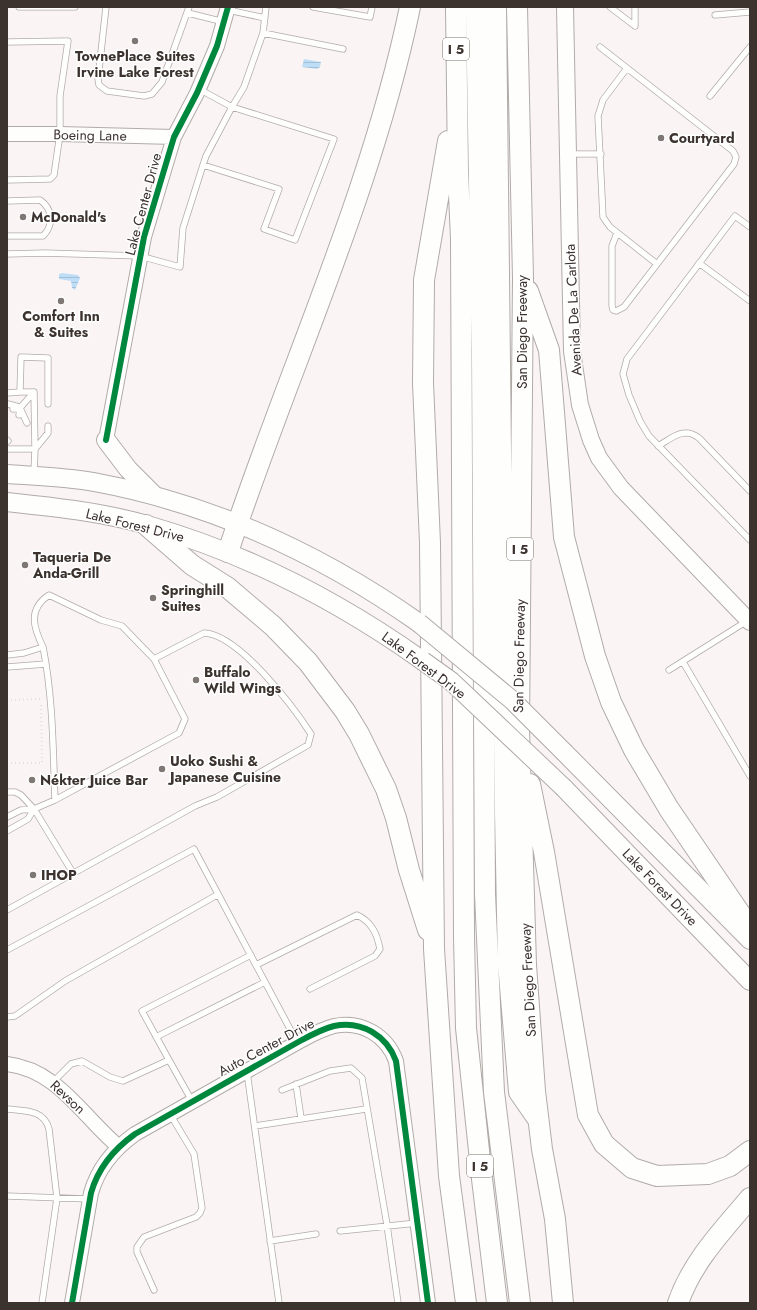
<svg xmlns="http://www.w3.org/2000/svg" width="757" height="1310" font-family="Jost,sans-serif">
	<defs>
		<pattern id="water-rules" width="6" height="5" patternUnits="userSpaceOnUse"><rect width="6" height="5" fill="#bedef8"/><path d="M0 2.5h6" fill="none" stroke="#a4bfd5"/></pattern>
	</defs>
	<rect width="100%" height="100%" fill="#faf5f4"/>
	<path fill="url(#water-rules)" d="M304,59L321,62L320,67L317,69L302,67Z
		M62,273L78,275L80,278L75,290L72,288L71,281L59,279V274Z"/>
	<g fill="none" stroke-linecap="round" stroke-linejoin="round">
		<g stroke="#b1aba8" stroke-width="7">
			<path id="service" d="M19,7H75
				M106,7L98,79L99,85L107,91L144,96L152,94L162,82L189,7
				M266,7L263,33L343,49
				M313,7L370,17L372,7
				M610,7L635,26
				M228,10L265,18
				M188,13L224,22
				M715,15L750,12
				M635,26V7
				M7,42L68,41L60,96V134L54,175L50,179L7,180
				M600,47L733,151L736,157L734,164L624,307L616,311L613,310L612,306V246L617,233
				M627,68L603,100L598,116L603,217L610,227L657,264
				M199,89L232,107L244,87L263,33
				M710,96L750,47
				M570,154H601
				M7,201L40,200C53,209 54,225 43,236H7
				M750,227L735,216L627,359L623,374L629,395L640,421L649,436L750,540
				M7,254L45,253L140,256L180,267L183,228L203,165L206,156L232,107L334,139L295,240L264,229L279,189L203,165
				M699,263L750,301
				M7,393L20,392L21,357L48,358V404
				M8,404L19,407
				M13,409L20,408L19,415
				M27,423L20,408L34,392
				M7,440L8,441
				M658,446C672,438 684,426 699,438L750,491
				M7,449H35L34,392H20
				M34,473L35,449L48,433V426
				M43,647C33,627 28,609 49,595L101,620L122,626L154,659
				M7,655L24,653L43,647C53,697 53,748 55,800
				M683,662L750,776
				M7,667L46,664
				M669,670L747,621
				M7,792H15L21,795L34,809L73,873
				M7,817L21,810L34,809L55,800L179,733L185,719L154,659L204,633C238,634 293,706 311,734L308,745L217,797L195,806L7,910
				M7,831L28,819L34,809
				M7,950L194,849L297,1042
				M256,965L357,915C372,922 377,934 380,949L375,956L310,989
				M7,1017L15,1016L65,981L217,895
				M156,1037L265,982
				M169,1060L192,1101
				M247,1072L279,1303
				M53,1082L71,1064L82,1061L110,1077L123,1081L169,1060L142,1011L251,955
				M296,1084L301,1118
				M282,1090L330,1071L351,1068L362,1078L387,1225L398,1303
				M7,1109C24,1111 44,1109 49,1129L57,1198L42,1303
				M255,1126L366,1109
				M7,1196L90,1199
				M340,1231L417,1223
				M270,1241L316,1234
				M154,1290L137,1252V1247L144,1237L196,1217L200,1213L202,1208L194,1154L170,1114"/>
		</g>
		<g stroke="#b1aba8" stroke-width="16">
			<path id="tertiary" d="M7,134H60L174,137
				M106,440L144,237L174,137L197,93L217,46L228,7
				M7,1064C58,1070 82,1116 119,1147
				M72,1303L91,1193C98,1168 114,1149 135,1134L300,1041C311,1035 322,1029 334,1026C362,1020 387,1036 396,1061L428,1303"/>
		</g>
		<g stroke="#b1aba8" stroke-width="18">
			<path id="secondary" d="M565,7L572,351L580,405L591,440L599,458L621,488L750,622"/>
		</g>
		<g stroke="#b1aba8" stroke-width="20">
			<path id="primary" d="M106,440L128,469L155,496
				M7,474C36,476 65,477 94,482C213,504 321,554 419,623
				M7,502C54,507 102,512 147,525C245,553 340,602 423,661
				M565,753L750,940
				M564,788L750,981"/>
		</g>
		<g stroke="#b1aba8" stroke-width="22">
			<path id="motorway" d="M456,7L458,172L461,239L464,937L466,1028L482,1179L497,1303
				M476,7L482,354L485,894L494,1092L520,1303
				M496,7L505,812L508,963L519,1092L537,1118
				M517,7L523,278L519,728L526,965L535,1091L542,1149L555,1219L563,1303
				M448,141L424,280L423,383L430,543L434,949L449,1176L466,1303
				M528,291L549,350L564,537L595,656L611,702L634,750L669,809L750,928
				M146,525L192,565L227,587L273,626L308,662L345,711L359,734L386,789L396,818L409,870L428,930
				M228,552C288,370 371,195 410,7
				M530,784L544,852L588,1115L604,1144L632,1168L657,1176L708,1174L730,1166L750,1151
				M678,1303C692,1262 723,1230 750,1198"/>
		</g>
		<path stroke="#e1e0df" stroke-width="2" stroke-dasharray="1 3" stroke-linecap="butt" d="M7,700L41,699
			M7,763H42L41,704"/>
		<use href="#service" stroke="#fefefd" stroke-width="5.5"/>
		<use href="#tertiary" stroke="#fefefd" stroke-width="14"/>
		<use href="#secondary" stroke="#fefefd" stroke-width="16"/>
		<use href="#primary" stroke="#fefefd" stroke-width="18"/>
		<use href="#motorway" stroke="#fefefd" stroke-width="20"/>
		<g stroke="#b1aba8" stroke-width="20" stroke-linecap="butt">
			<path id="primary-bridge" d="M419,623L512,700L565,753
				M423,661L451,681L564,788"/>
		</g>
		<use href="#primary-bridge" stroke="#fefefd" stroke-width="18"/>
		<g stroke="#fff" stroke-width="8">
			<path id="cycleway" d="M106,440L144,237L174,137L197,93L217,46L228,7
				M72,1303L91,1193C98,1168 114,1149 135,1134L300,1041C311,1035 322,1029 334,1026C362,1020 387,1036 396,1061L428,1303"/>
		</g>
		<use href="#cycleway" stroke="#00873e" stroke-width="6"/>
	</g>
	<g fill="#7e7774" stroke="#fff" stroke-width="1.5">
		<circle cx="135" cy="41" r="4"/>
		<circle cx="661" cy="138" r="4"/>
		<circle cx="23" cy="217" r="4"/>
		<circle cx="61" cy="301" r="4"/>
		<circle cx="25" cy="565" r="4"/>
		<circle cx="153" cy="598" r="4"/>
		<circle cx="196" cy="680" r="4"/>
		<circle cx="162" cy="769" r="4"/>
		<circle cx="32" cy="780" r="4"/>
		<circle cx="33" cy="875" r="4"/>
	</g>
	<g text-anchor="middle" dominant-baseline="central" stroke-width="3" stroke-linejoin="round" paint-order="stroke">
		<g fill="#fff" stroke="#76706d" stroke-width="1">
			<rect x="443" y="38" width="26" height="22" rx="3"/>
			<rect x="507" y="538" width="26" height="22" rx="3"/>
			<rect x="467" y="1155" width="26" height="22" rx="3"/>
		</g>
		<g font-size="13" font-weight="bold" fill="#3c332f">
			<text x="456" y="49">I 5</text>
			<text x="520" y="549">I 5</text>
			<text x="480" y="1166">I 5</text>
		</g>
		<g font-size="14" font-weight="bold" fill="#3c332f" stroke="#fff" text-anchor="start">
			<text x="135" y="56" text-anchor="middle">TownePlace Suites<tspan x="135" dy="16">Irvine Lake Forest</tspan></text>
			<text x="669" y="138">Courtyard</text>
			<text x="31" y="217">McDonald's</text>
			<text x="61" y="316" text-anchor="middle">Comfort Inn<tspan x="61" dy="16">&amp; Suites</tspan></text>
			<text x="33" y="557">Taqueria De<tspan x="33" dy="16">Anda-Grill</tspan></text>
			<text x="161" y="590">Springhill<tspan x="161" dy="16">Suites</tspan></text>
			<text x="204" y="672">Buffalo<tspan x="204" dy="16">Wild Wings</tspan></text>
			<text x="170" y="761">Uoko Sushi &amp;<tspan x="170" dy="16">Japanese Cuisine</tspan></text>
			<text x="40" y="780">Nékter Juice Bar</text>
			<text x="41" y="875">IHOP</text>
		</g>
		<g font-size="14" fill="#3c332f" stroke="#fff">
			<text transform="translate(90 135) rotate(1)">Boeing Lane</text>
			<text transform="translate(143 204) rotate(-75)">Lake Center Drive</text>
			<text transform="translate(573 310) rotate(-93)">Avenida De La Carlota</text>
			<text transform="translate(522 332) rotate(-90)">San Diego Freeway</text>
			<text transform="translate(135 525) rotate(14)">Lake Forest Drive</text>
			<text transform="translate(519 656) rotate(-89)">San Diego Freeway</text>
			<text transform="translate(424 665) rotate(37)">Lake Forest Drive</text>
			<text transform="translate(660 887) rotate(46)">Lake Forest Drive</text>
			<text transform="translate(528 980) rotate(-93)">San Diego Freeway</text>
			<text transform="translate(266 1047) rotate(-28)">Auto Center Drive</text>
			<text transform="translate(68 1097) rotate(43)">Revson</text>
		</g>
	</g>
	<rect width="757" height="1310" fill="none" stroke="#3c332f" stroke-width="16"/>
</svg>
